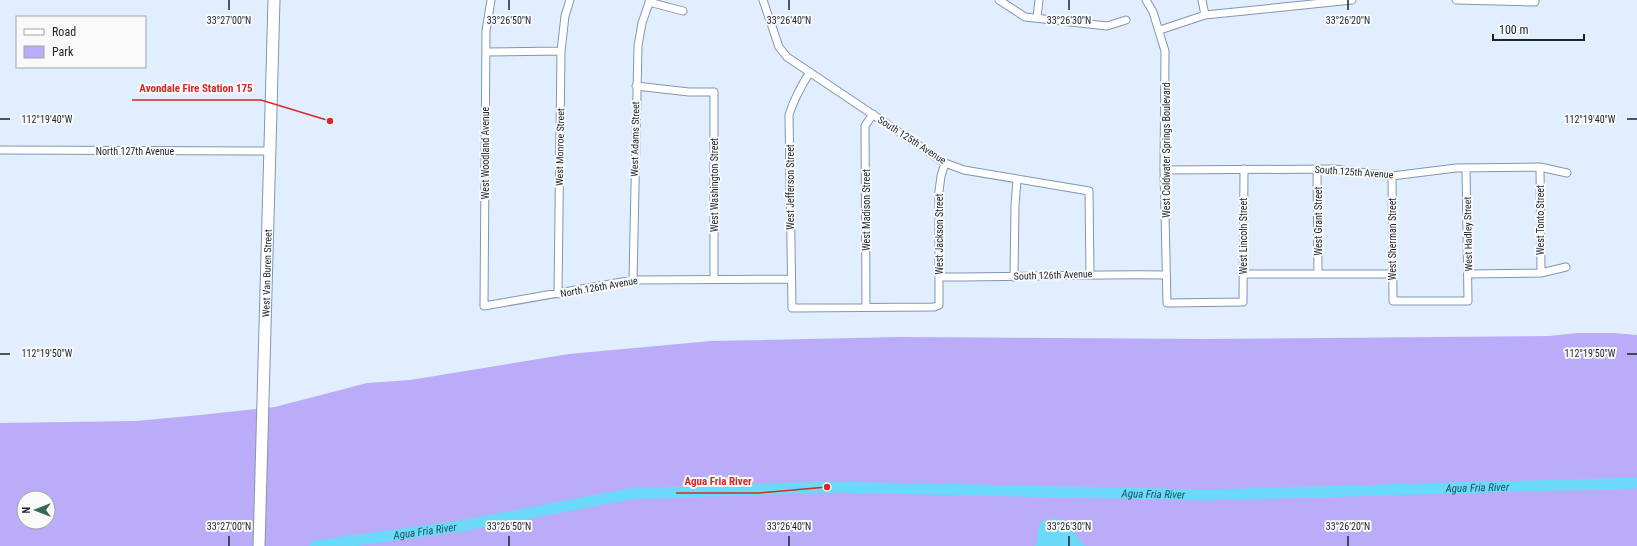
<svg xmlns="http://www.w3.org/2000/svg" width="1637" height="546" font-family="'Roboto Condensed',sans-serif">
	<rect width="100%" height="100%" fill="#e1eeff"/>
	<path fill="#baacf8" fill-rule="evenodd" d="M1578,333H1614L1637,335V546H0V423L136,421L200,415L275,407L367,383L410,380L569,354L711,341L900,337L1204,339L1549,336ZM24,498H48V522H24Z"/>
	<path fill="#6bdaf8" d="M1057,518L1068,525L1085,546H1034L1037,544C1039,525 1035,521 1057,518Z"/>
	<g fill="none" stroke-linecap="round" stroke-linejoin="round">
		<path stroke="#6bdaf8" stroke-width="11" id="s1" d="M315,546L461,526L629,494L827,487L1207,495L1637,483"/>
		<g stroke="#8296b0" stroke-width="9">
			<path id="minor" d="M491,0L486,31L484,306L633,280L791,279
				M763,0L779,47L787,57L945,163L964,170L1089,191L1090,274
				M999,0L1025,17L1107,26L1126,20
				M1146,0L1153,12L1165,51L1164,170L1167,303L1243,302L1244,169
				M1202,0L1205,15
				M1456,0L1535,2V0
				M649,2L683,11
				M1037,18L1039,0
				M1160,30L1205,15L1352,0
				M486,52L561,51
				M810,72C801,86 794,99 789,115L792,308L934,307L939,305V191L941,176L945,163
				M636,86L689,92H714V279
				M0,150L270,151
				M1540,167L1541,273
				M1317,169L1318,274
				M1164,170L1334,169L1392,176L1456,168L1540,167L1567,173
				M1392,176L1393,301H1468L1466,168
				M1243,274H1393
				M1469,274L1541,273L1566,267
				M939,277C1015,277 1091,274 1166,275
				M1014,277L1015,205L1017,180
				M633,280L638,46L642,23L650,0
				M558,294L561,51L565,16L570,0
				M866,307L865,126L873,114"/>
		</g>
		<g stroke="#8296b0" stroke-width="13">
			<g id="primary">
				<path id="s2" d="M259,546L274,0"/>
			</g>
		</g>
		<use href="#minor" stroke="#fff" stroke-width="7"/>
		<use href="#primary" stroke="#fff" stroke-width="11"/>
	</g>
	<path fill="none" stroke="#1c232d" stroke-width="1.5" d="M229,0V10M509,0V10M789,0V10M1069,0V10M1348,0V10M0,119H10M1627,119H1637M0,354H10M1627,354H1637M229,536V546M509,536V546M789,536V546M1069,536V546M1348,536V546"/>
	<g text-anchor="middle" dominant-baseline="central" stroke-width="4" stroke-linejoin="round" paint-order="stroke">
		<g font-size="10" fill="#1c232d" stroke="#f9f9f9">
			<text transform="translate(635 139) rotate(-89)">West Adams Street</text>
			<text transform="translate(912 140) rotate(33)">South 125th Avenue</text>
			<text transform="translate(560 147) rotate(-89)">West Monroe Street</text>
			<text transform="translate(1166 150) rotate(-90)">West Coldwater Springs Boulevard</text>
			<text x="135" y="151">North 127th Avenue</text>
			<text transform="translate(485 153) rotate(-90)">West Woodland Avenue</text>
			<text transform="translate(1354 172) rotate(4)">South 125th Avenue</text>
			<text transform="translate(714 185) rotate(-90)">West Washington Street</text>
			<text transform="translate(790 187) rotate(-90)">West Jefferson Street</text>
			<text transform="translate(866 210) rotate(-90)">West Madison Street</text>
			<text transform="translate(1540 220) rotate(-90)">West Tonto Street</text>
			<text transform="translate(1318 221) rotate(-90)">West Grant Street</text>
			<text transform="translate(939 234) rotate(-90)">West Jackson Street</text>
			<text transform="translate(1468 234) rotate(-91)">West Hadley Street</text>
			<text transform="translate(1243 236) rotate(-90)">West Lincoln Street</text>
			<text transform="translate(1392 239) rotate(-90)">West Sherman Street</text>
			<text stroke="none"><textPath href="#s2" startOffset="273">West Van Buren Street</textPath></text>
			<text transform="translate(1053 275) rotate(-2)">South 126th Avenue</text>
			<text transform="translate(599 287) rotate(-10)">North 126th Avenue</text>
		</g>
		<g font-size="11" font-style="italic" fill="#1f4f5c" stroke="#f9f9f9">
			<text stroke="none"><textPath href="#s1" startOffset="1167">Agua Fria River</textPath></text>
			<text stroke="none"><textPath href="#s1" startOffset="843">Agua Fria River</textPath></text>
			<text stroke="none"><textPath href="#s1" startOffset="111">Agua Fria River</textPath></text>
		</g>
	</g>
	<g font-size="10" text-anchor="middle" fill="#1c232d" stroke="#f9f9f9" stroke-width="4" stroke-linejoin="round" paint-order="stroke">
		<text x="229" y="24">33°27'00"N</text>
		<text x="509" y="24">33°26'50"N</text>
		<text x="789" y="24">33°26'40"N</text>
		<text x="1069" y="24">33°26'30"N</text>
		<text x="1348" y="24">33°26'20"N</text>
		<text x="1590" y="123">112°19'40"W</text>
		<text x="47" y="123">112°19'40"W</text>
		<text x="1590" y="357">112°19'50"W</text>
		<text x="47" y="357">112°19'50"W</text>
		<text x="229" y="530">33°27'00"N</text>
		<text x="509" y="530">33°26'50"N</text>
		<text x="789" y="530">33°26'40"N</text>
		<text x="1069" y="530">33°26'30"N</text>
		<text x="1348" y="530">33°26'20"N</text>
	</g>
	<path fill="none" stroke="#d62828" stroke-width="1.5" d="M330 121L261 100H132M827 487L759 493H676"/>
	<g fill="#d62828" stroke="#f9f9f9" stroke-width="1.5">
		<circle cx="330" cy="121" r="4"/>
		<circle cx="827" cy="487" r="4"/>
	</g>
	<g font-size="11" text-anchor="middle" font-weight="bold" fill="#d62828" stroke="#f9f9f9" stroke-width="4" stroke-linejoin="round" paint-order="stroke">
		<text x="196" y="92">Avondale Fire Station 175</text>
		<text x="718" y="485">Agua Fria River</text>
	</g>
	<rect x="16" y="16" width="130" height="52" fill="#f9f9f9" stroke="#a1a3a7"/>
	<rect x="24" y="29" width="20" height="6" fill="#ffffff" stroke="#a1a3a7"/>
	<text x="52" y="36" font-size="12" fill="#1c232d">Road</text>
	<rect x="24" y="46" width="20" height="12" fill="#baacf8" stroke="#a1a3a7"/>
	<text x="52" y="56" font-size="12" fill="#1c232d">Park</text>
	<g transform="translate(36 510) rotate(270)"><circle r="19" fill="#f9f9f9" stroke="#a1a3a7"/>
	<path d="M0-3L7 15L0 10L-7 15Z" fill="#346b53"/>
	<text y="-6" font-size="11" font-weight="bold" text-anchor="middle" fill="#1c232d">N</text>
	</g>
	<path d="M1493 34v6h91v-6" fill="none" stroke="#1c232d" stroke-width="2"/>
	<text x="1499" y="34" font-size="12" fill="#1c232d" stroke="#f9f9f9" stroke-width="3" paint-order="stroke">100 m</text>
</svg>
